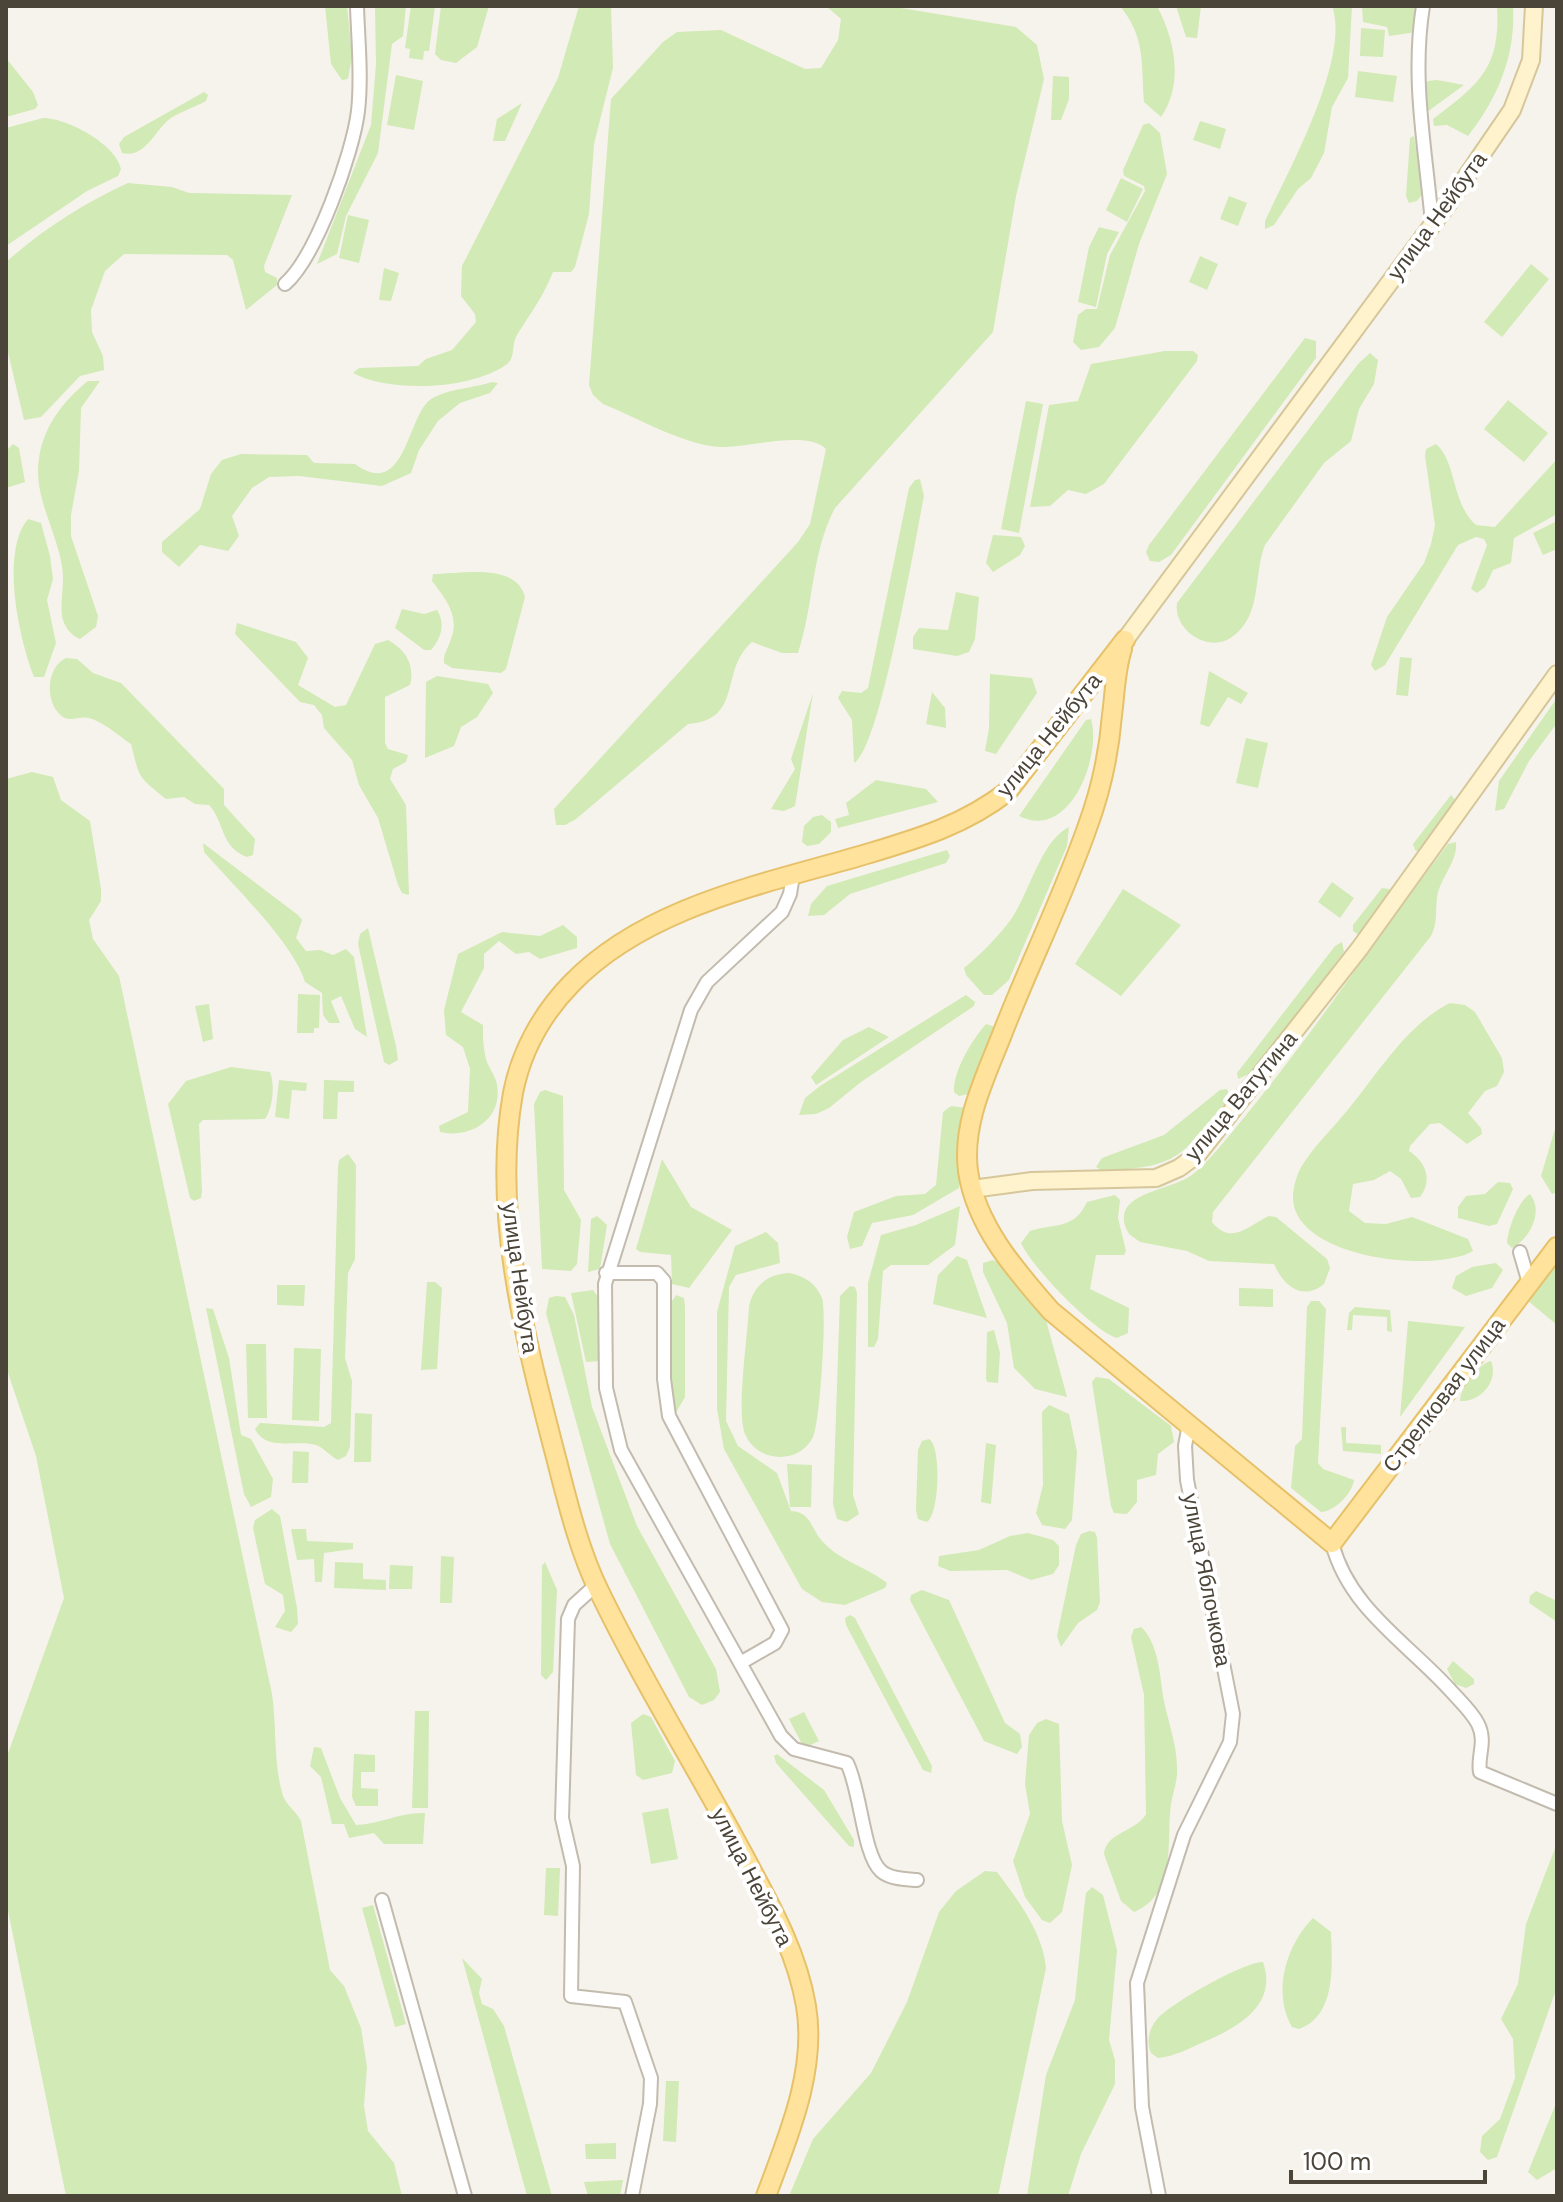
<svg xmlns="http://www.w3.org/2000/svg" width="1563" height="2202" font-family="'DM Sans',sans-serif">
	<rect width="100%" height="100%" fill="#f6f3ec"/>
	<path fill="#d2eab5" d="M325,6H347L352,56L348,79L342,80L331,64Z
		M375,6H406L403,36L392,44L378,153L346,216L337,254L317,264L371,125L376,64Z
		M411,6H435L429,51H424L423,60L409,58L410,49L405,48Z
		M441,6H489L477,47L456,63L441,60L435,54Z
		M579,6H611L613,68L594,144L589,214L575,267L571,272H553C543,297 530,314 517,335C511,344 516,357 507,364C472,390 390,393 353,373L359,368L418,366L426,359L452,350L476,322L475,314L461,296L462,266L558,78Z
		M826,6H889L1016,27L1037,45L1044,79L1016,196L993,332L835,508C811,553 814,605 798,653H782L752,642C719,670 744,720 688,724L576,819L565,825H556L554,809L798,542L810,524L826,449C808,430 751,447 725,447C689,448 638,418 603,404L593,395L589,385L611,99L663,42L677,32L721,30L805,69L821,68L838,40L841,19Z
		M1120,6H1157C1175,40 1184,84 1161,117L1144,102C1141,64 1146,38 1120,6Z
		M1176,6H1201L1197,38L1186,37Z
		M1332,6H1352L1348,78L1332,107L1324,153L1311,178L1298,189L1274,225L1265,229V221C1288,172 1351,58 1332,6Z
		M1362,6H1419L1416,32L1389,36L1387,27L1363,22Z
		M1497,6H1513C1516,55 1498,98 1468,136L1447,125L1434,126L1433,119C1478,85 1501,69 1497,6Z
		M1361,28L1385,30L1383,57L1360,56Z
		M6,58L33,92L38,105L35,109L6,117Z
		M1358,71L1397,76L1393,102L1355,97Z
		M396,75L423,81L414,130L387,125Z
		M1053,76L1069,77V99L1061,120H1051Z
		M1437,80L1464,85L1427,112L1424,86L1428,81Z
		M204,92L208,95L206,101C195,107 182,111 171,118C155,129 146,159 122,153L119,144L124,137Z
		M522,103L505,141H493L497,119Z
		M43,118C67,118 116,144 121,169L118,176L87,191L6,246V128Z
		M1200,121L1226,129L1220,149L1193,140Z
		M1149,123L1160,133L1167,174L1139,244L1115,328L1099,347L1081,350L1073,342L1078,315L1086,309H1097L1110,255L1145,191L1144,186L1124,176L1123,170L1143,125Z
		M1414,136L1423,193L1417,201L1409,203L1406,196L1410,138Z
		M1121,178L1143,189L1127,222L1106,210Z
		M128,183L172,187L189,193L292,195L264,266L265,272L277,278V285L246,310L233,260L227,255L124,254L105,271L91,310L92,332L103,356L104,370L80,376L41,417L24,420L6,344V262C42,230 84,203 128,183Z
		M1229,196L1247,203L1238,226L1220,219Z
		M348,215L369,220L359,263L339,258Z
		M1099,227L1119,232L1107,254L1096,307L1078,302L1089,247Z
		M1200,256L1218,264L1207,290L1189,282Z
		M1531,264L1549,279L1502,337L1484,322Z
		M384,268L399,273L391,301L379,300Z
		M1305,338L1316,341V358L1171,555L1159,562L1150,561L1146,552L1149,545Z
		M1165,351H1193L1198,355L1197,361L1104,484L1086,494L1068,490L1050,506L1030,507L1049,405L1078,401L1091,364Z
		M1370,353L1378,360L1374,384L1359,409L1351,441L1324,463L1265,545C1253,574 1263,615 1232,637C1209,654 1173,630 1177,603L1358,364Z
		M88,381H100L81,408L79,471L71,515V536L98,616L96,627L80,639C71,636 64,626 62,616C60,600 65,583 62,566C56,529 33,496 39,458C44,426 63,401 88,381Z
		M492,382L498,383L490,393L460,403L438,421L419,450L411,473L382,486L299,476L269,477L252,488L232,516L239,536L228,551L200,545L179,567L162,552V542L200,509L211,474L222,460L241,454L307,455L314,463L355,464C406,501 407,415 431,399C447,389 474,388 492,382Z
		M1508,400L1548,433L1524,462L1484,429Z
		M1026,401L1043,404L1019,533L1001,529Z
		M13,444L19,448L25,482L6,488V451Z
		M1436,444C1457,462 1451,503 1476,525L1495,527L1557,459V514L1514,538L1511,563L1493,570L1485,587L1477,593L1471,589L1487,545L1484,539L1476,537L1458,545L1385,665L1375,671L1371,665L1387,617L1424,563L1431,544L1435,525L1425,456L1426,449Z
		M920,479L924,496C916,535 880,750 854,763L852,720L838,698L842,691L861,693L868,688L909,488L915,480Z
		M28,519L41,523L50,556L53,579L47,600L56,643L44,677H34C19,639 0,552 28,519Z
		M1555,522L1557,549L1543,555L1533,533Z
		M993,535L1021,537L1025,546L1020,555L993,572L986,563Z
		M433,574C461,574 516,562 525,597L506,669L501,673L452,668L444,663C443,654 448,649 451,639C460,616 445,598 432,581Z
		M956,592L979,597L975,639L969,652L957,656L913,649V637L919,628L948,630Z
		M402,609L424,614L437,610C446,624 441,638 431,650H424L395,628Z
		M237,623L296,642L308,658L298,685L335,707L346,705L375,644L388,640C406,650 415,665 410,685L385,697V743L388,749L408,755L406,762L393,769L390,779L406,805L409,895L402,893L398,885L378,818L359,785L352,760L324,728L322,715L314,705L300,702L235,634Z
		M1400,657L1412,658L1408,696L1396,695Z
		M66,658L77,659L93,673L121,683L224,789V805L255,839L253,855L247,857C220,847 225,822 209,805L195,804L184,797L166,799C136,775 140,778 131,744C119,736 101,720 88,718C79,716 71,722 63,717C44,704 46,667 66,658Z
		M1209,671L1248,693L1241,704L1228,697L1209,727L1200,724Z
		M990,674L1032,678L1037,693L996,754L985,751L989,728Z
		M437,676L488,684L493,693L477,717L461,727L454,746L425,758L426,682Z
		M932,692L945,708L946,728L926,724Z
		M813,693L795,806L784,811L771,809L795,769L791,759Z
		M1557,698V723L1529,761L1504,809L1495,811L1499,781Z
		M1091,719C1102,754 1071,842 1019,816L1086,720Z
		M1246,738L1268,743L1258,788L1236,783Z
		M32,772L53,777L61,800L90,821L101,889V901L89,920L93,939L119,976L272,1694C277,1728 273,1763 283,1796C287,1806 296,1811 301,1821L330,1970L344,1986L361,2028L367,2067L364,2106L368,2131L394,2163L402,2196H66L6,1901V1759L64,1598L36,1456L6,1367V779Z
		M876,780L926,789L938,802L838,828L835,819L849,815L846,803Z
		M1451,795L1458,803L1419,852L1415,850L1413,844Z
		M822,815L831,822V832L819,844L807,846L802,842L804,826L813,817Z
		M1069,827L1067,846L1009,980L992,995H984L966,975L964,968C980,955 996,939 1009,922C1029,896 1040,841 1069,827Z
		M1456,842C1458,862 1439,879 1437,898C1435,913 1438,922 1431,936L1213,1212L1212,1222C1232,1247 1250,1224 1269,1216L1276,1217L1327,1259L1330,1268L1324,1284C1302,1302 1283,1285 1274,1264L1209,1261L1187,1251L1140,1242L1129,1234C1106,1195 1165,1191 1187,1178C1199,1171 1209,1159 1218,1149C1301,1052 1371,945 1448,844Z
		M203,843L298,915L302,920L296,938L306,951L320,950L333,955L346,949L354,957L367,1037L355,1029L341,996L331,1001L340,1023H329L323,1015L322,993L305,982C294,944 232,884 204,852Z
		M947,850L950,856L946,863L850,894L824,915L808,916L811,904L827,886Z
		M1332,882L1354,898L1340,918L1318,902Z
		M1382,888L1389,889L1391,895L1359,935L1353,931V925Z
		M1123,889L1181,925L1121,996L1075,964Z
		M563,925L577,937V948L540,959L529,952L516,954L499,941L484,954V968L461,1012L483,1025C483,1038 483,1049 487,1062C490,1070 496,1077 497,1085C503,1120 469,1139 440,1132L439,1126L468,1112L470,1069L463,1047L446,1035L444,1010L458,954L502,932L540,936Z
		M368,928L396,1046L398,1060L389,1065L384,1062L358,944L360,934Z
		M1342,942L1344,952L1251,1073L1238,1079L1237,1073L1335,946Z
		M298,994L320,995L319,1028H314V1033H297Z
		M966,995L975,1002L974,1006L861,1082L829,1108L816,1114L799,1115L805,1098L820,1086Z
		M1450,1003L1465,1005L1475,1012L1502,1058L1504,1072L1497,1086L1485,1091L1468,1113L1481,1128L1482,1134L1467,1144L1440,1123L1430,1124L1410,1146L1409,1151C1426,1162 1433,1180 1420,1197L1411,1198L1401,1179L1390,1171L1374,1180L1353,1184L1349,1211L1365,1223L1386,1224L1412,1217L1468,1239L1473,1251C1434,1274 1294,1258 1293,1198C1293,1187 1297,1173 1303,1164C1315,1145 1332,1129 1346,1112C1376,1076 1407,1024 1450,1003Z
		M209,1004L213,1039L203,1042L195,1006Z
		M986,1024L995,1027L969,1094L959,1096L954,1092C953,1071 972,1040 986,1024Z
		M869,1027L889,1037L816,1085L811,1077L843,1040Z
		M231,1067L270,1072C275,1084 273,1108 265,1119L203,1120L199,1124L202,1192L201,1198L194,1201L190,1198L168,1104L186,1081Z
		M279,1080L307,1083L306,1091L292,1090L289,1119L275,1117Z
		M324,1080L354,1081V1092H338L337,1119H323Z
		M1227,1089L1230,1097C1183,1155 1179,1169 1101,1170L1096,1167L1102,1158L1164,1135L1220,1090Z
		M545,1090L563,1096L564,1190L581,1220L577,1264L571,1271L542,1269L534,1104L540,1092Z
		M951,1106L967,1108L959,1188L913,1215L872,1223L862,1246L850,1249L847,1237L854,1212L896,1196L925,1194L936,1185L943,1112Z
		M1557,1122V1192L1552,1194L1541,1176Z
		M348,1154L356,1165L355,1259L348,1273L345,1358L352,1381L350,1447L346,1456L338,1460C330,1456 324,1448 316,1445C297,1439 266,1452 255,1429L260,1423L324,1427L331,1423L338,1168L339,1160Z
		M662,1159L691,1207L732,1230L689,1288L672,1284L671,1255L640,1252L636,1249Z
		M1498,1182L1510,1183L1513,1189L1497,1224L1489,1226L1458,1218V1207L1466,1196L1485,1194Z
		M1530,1194C1544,1211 1530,1239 1512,1248L1507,1243C1508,1229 1518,1201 1530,1194Z
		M1115,1195L1120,1200L1118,1218L1126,1251L1124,1255H1096L1090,1289L1129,1308L1128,1333L1117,1338C1093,1331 1031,1266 1021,1243L1030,1231C1055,1223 1074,1230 1087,1202Z
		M960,1206L955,1245L928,1265H891L883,1271L878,1339L874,1347H868V1283L881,1235L916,1225Z
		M597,1216L607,1225L600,1269L588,1272L591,1219Z
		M766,1232L778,1243L780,1263L736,1275L729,1287L726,1421L738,1446L777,1473L791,1511C812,1512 810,1529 824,1543C842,1562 867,1567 887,1583L885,1588L845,1605L822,1602L802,1589L724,1449L717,1409V1312L735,1246Z
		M957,1256L967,1260L987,1318L933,1304L938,1275Z
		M993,1260L1002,1264L1046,1320L1067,1397L1035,1389L1014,1368L1007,1323L983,1272V1263Z
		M1557,1261V1325L1527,1300Z
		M1496,1263L1503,1270L1492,1288L1466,1296L1452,1288L1456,1276L1472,1267Z
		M789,1273C804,1276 816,1283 822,1298C827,1312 820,1424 813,1437C799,1465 757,1463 745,1434C736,1412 748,1334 749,1306C754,1285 768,1274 789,1273Z
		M427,1282H435L442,1288L437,1369L421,1370Z
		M277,1285H305L304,1306L277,1305Z
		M850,1286L855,1287L857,1293L853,1495L859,1514L847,1522L837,1519L833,1504L840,1296Z
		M1239,1288L1273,1289V1307L1239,1306Z
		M593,1290L601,1301V1361L586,1362L571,1293Z
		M676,1295L684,1298L685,1307V1397L674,1416L670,1377L672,1301Z
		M556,1296L565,1297L574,1315L592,1407L637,1526L716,1669L720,1692L714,1700L702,1705L689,1697L610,1544L546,1313L549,1298Z
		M1311,1301H1319L1326,1309L1318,1463L1323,1469L1354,1480C1352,1494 1335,1511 1321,1512L1291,1488L1295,1446L1302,1439L1307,1307Z
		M1355,1307L1390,1310L1392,1332L1387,1331V1317L1353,1315L1352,1330H1347L1349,1313Z
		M206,1308L213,1309L229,1358L241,1435L251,1439L273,1479L271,1497L251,1507L244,1494Z
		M1408,1321L1465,1327L1400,1417Z
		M994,1330L1000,1353L998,1383L987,1382L986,1378L987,1332Z
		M246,1344H266L267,1418H248Z
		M294,1348L321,1349L319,1421L292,1420Z
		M1491,1361C1499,1381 1481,1402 1460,1401C1460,1388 1478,1364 1491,1361Z
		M1096,1377L1109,1379L1171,1426L1174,1442L1158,1454L1156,1475L1137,1480V1502L1127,1514L1114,1513L1111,1506L1092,1382Z
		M1049,1405L1069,1414L1077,1452L1072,1520L1065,1529L1042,1525L1036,1513L1043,1485L1042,1412Z
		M355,1413L372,1414L371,1462H354Z
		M1341,1427H1346V1443L1381,1445V1454L1343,1451Z
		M929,1439C942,1447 939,1515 927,1522L918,1519L916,1510L918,1450L922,1441Z
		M986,1443L996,1445L991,1504L981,1502Z
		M293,1451L309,1452L308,1483H292Z
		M787,1464L812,1465L811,1507H790Z
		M272,1509L280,1516L297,1608L298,1624L291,1632L275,1627L285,1611L283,1595L265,1584L253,1528L255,1520Z
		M291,1529H306L307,1541L353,1543V1549L324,1553L322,1582H315L314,1559L297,1560Z
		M1089,1531L1095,1532L1097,1538L1100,1602L1097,1610L1078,1623L1061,1647L1057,1636L1076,1545L1081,1534Z
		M1028,1533L1053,1540L1059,1546V1565L1053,1574L1031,1580L1007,1570L950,1571L938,1566L939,1556L979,1550L1010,1536Z
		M441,1556L454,1557L452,1603H440Z
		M335,1562L363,1563V1579L386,1580V1590L334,1588Z
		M545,1562L557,1590L553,1672L546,1680L541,1675L542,1566Z
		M390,1565L413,1566L412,1589H389Z
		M922,1590L949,1600L1005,1723L1020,1734L1022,1747L1017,1754L984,1741L910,1600L911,1595Z
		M1536,1591L1557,1601V1622L1529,1603L1530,1596Z
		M850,1615L855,1618L932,1766L931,1773L923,1770L846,1625L845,1618Z
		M1141,1627C1158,1642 1160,1675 1163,1696C1167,1719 1177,1744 1177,1768C1178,1780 1173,1792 1171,1804C1166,1840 1178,1894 1134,1912L1121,1901L1104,1854C1106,1832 1136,1832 1146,1814L1144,1695L1131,1637L1134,1629Z
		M1453,1661L1474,1679V1684L1466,1688L1455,1684L1447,1669Z
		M415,1711H429L428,1808H412Z
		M804,1712L819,1741L804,1748L789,1719Z
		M643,1714L651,1717L675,1761L672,1773L643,1780L636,1775L631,1723Z
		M1046,1719L1059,1724L1062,1821L1072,1865L1062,1912L1050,1923L1042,1920L1025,1897L1013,1861L1030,1814L1025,1784L1029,1735L1037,1723Z
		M314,1747L321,1748L340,1798L356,1825C381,1824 400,1812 425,1813L423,1844H384L374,1833L349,1838L344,1824H332L321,1777L310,1766Z
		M354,1754L375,1755V1772H361V1788L378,1789V1806H356L352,1797Z
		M777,1754L824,1790L854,1840V1847L849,1846L776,1763L774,1756Z
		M668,1808L678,1859L651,1864L642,1813Z
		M1557,1843V1987L1497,2157L1488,2160L1480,2152L1482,2136L1500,2119L1515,2078L1513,2039L1501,2019L1518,1984L1526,1924Z
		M546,1868H560L558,1916L544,1915Z
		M985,1871L997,1872C1018,1900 1043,1933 1046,1968L998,2196H789L813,2139L871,2073L907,2002L939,1912L956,1891Z
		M1092,1887L1103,1895L1117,1950L1109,2040L1115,2060V2084L1081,2154L1068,2196H1027L1046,2075L1075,2000L1084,1909L1086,1893Z
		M373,1905L406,2024L395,2027L362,1908Z
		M1313,1918L1331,1932C1332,1963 1337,2016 1299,2029L1292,2027C1272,1993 1286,1945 1313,1918Z
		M462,1958L482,1979L479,1993L482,2004L493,2009L504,2026L552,2196H527Z
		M1263,1962C1278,2004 1239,2027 1206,2041C1189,2048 1177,2056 1158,2058L1151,2053C1146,2041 1149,2028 1158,2018C1172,2003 1243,1962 1263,1962Z
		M666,2081H679L676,2142L663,2141Z
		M1557,2101V2168L1537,2180L1528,2172Z
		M616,2143V2159H586L585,2144Z
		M623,2180L620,2196H588L584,2182Z"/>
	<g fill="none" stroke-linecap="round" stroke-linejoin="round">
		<g stroke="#c2bbae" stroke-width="16">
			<path id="street" d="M1423,6C1411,81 1426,150 1432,224
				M285,284C316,257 353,153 358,111C362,76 358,40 357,6
				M793,875L790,894L782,912L707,982L691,1010L605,1284L606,1388L621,1450L781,1736L794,1749L847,1763C861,1791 863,1855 881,1871C890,1879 905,1879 917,1880
				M1520,1252L1529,1283
				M606,1273H657L664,1281V1379L669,1416L782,1630L775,1643L742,1662
				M1332,1543C1349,1609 1408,1643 1451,1691C1460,1701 1472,1712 1478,1724C1487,1742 1477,1756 1480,1772L1557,1804
				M596,1585L574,1605L568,1619L562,1818L573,1866L571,1996L625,2002L651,2078L650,2104L632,2196
				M382,1900L465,2196
				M1159,2196L1142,2107L1137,1983L1184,1835L1230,1742L1233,1714L1187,1480L1185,1446L1189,1424"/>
		</g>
		<g stroke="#d6c79b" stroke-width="20">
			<path id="secondary" d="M1125,640L1447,205L1512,110L1531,60L1534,6
				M972,1189L1032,1181L1156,1178L1179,1168L1198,1154L1360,948L1557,674"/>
		</g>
		<g stroke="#e6c16a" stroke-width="22">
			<path id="primary" d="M1122,649C1115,671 1115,693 1112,715C1109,753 1100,793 1087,828C1062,899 1028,967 1001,1037C984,1080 962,1124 968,1171C976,1226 1016,1271 1051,1311L1332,1543L1557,1247
				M766,2196C788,2137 817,2070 806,2006C797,1952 770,1905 745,1858C697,1768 643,1682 599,1591C577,1546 566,1495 553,1446C524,1334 492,1210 513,1093C521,1052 542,1014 571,984C647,905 769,883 870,853C920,838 966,824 1008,791L1125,640"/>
		</g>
		<use href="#street" stroke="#fff" stroke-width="12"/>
		<use href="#secondary" stroke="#fff3cd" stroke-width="16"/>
		<use href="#primary" stroke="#ffe39c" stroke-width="18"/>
	</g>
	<g text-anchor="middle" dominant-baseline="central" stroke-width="8" stroke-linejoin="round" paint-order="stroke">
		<g font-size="22" fill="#4b4439" stroke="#fff">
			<text transform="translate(1437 216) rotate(-54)">улица Нейбута</text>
			<text transform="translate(1049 735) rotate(-51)">улица Нейбута</text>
			<text transform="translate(1241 1096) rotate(-50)">улица Ватутина</text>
			<text transform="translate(520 1278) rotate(82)">улица Нейбута</text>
			<text transform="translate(1444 1395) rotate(-53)">Стрелковая улица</text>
			<text transform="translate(1207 1580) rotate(79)">улица Яблочкова</text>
			<text transform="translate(752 1877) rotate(63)">улица Нейбута</text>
		</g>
	</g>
	<rect width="1563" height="2202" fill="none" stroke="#4b4439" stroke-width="16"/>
	<path d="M1291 2170v12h194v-12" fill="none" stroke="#4b4439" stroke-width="4"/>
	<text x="1303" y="2170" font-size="24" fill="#4b4439" stroke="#ffffff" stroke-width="6" paint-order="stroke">100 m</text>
</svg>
